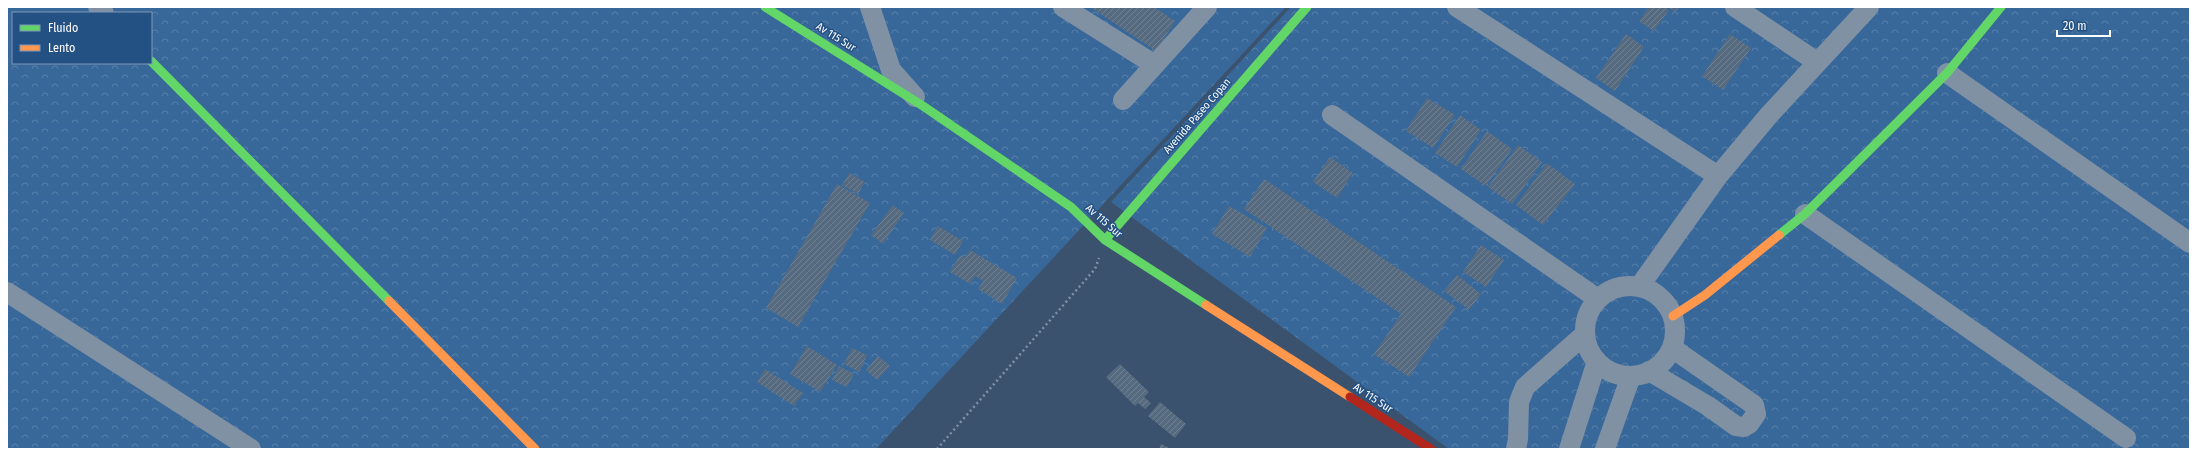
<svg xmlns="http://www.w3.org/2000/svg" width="2197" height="456" font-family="'Fira Sans Condensed',sans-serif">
	<defs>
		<pattern id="forest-crowns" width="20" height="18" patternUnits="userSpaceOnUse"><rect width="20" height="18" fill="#38689a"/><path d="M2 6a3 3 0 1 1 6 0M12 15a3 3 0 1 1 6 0" fill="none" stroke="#567fa9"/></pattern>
		<pattern id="building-hatch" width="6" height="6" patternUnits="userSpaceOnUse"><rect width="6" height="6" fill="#576b80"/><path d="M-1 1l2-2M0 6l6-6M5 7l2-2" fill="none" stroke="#708193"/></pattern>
	</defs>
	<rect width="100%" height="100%" fill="#3a526e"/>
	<path fill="url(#forest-crowns)" fill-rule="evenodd" d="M7,7H1286L876,449H7ZM13,13H151V63H13Z
		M1291,7H2190V449H1449L1111,202Z"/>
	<path fill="url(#building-hatch)" d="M1090,7H1154L1175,21L1156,51Z
		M1649,7H1665L1669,10L1654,31L1639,21Z
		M1668,7H1679L1675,12Z
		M1626,34L1644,47L1615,91L1596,78Z
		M1730,34L1751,48L1723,90L1702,76Z
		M1427,98L1455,115L1433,148L1406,131Z
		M1460,115L1481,130L1457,167L1435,153Z
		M1487,131L1512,149L1486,186L1461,169Z
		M1518,145L1542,162L1512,204L1488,187Z
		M1330,157L1353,173L1337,198L1313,182Z
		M1547,163L1575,184L1543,225L1516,205Z
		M849,173L865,182L858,194L842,185Z
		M1264,179L1456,307L1409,377L1374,354L1401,314L1244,209Z
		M837,184L870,203L798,327L766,308Z
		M893,205L904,213L883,244L871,235Z
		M1229,206L1267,228L1250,257L1212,234Z
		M938,226L963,241L955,255L930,240Z
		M1481,245L1504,260L1486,287L1463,272Z
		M970,250L1017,278L1002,304L978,289L983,281L975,276L970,284L950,272L960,255L965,258Z
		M1457,275L1481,294L1469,310L1444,291Z
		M807,346L837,365L820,392L790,374Z
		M852,348L867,355L859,372L844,364Z
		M878,356L890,366L877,380L866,370Z
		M1120,364L1149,392L1144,397L1151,403L1145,409L1138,403L1135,406L1106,377Z
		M839,366L854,374L847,387L832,380Z
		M765,369L803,393L794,406L757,382Z
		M1160,402L1186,424L1175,438L1148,416Z
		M1161,444L1171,449H1159Z"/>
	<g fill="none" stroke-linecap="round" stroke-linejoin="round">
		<path stroke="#8091a4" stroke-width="2.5" stroke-dasharray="2 3" stroke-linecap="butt" d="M937,449L1095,269L1099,258"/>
		<path stroke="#8091a4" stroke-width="20" d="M98,7L104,13
			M870,7L891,70L915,97
			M1063,7L1155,65
			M1457,7L1718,176
			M1735,7L1817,62
			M1947,73L2190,243
			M1123,100L1207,7
			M1332,115L1598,299
			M1805,214L2126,438
			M1585 331a45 45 0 1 1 90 0a45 45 0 1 1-90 0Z
			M1639,287L1718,176L1769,115L1869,7
			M7,292L251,449
			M1649,371L1708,406L1736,426L1744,427L1749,424L1756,414L1754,405L1672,348
			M1516,449L1518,439L1519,402L1525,387L1585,334
			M1569,449L1597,361
			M1605,449L1631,376"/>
		<path stroke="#63d668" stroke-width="9" d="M765,7L923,106L1071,207L1105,240L1206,305
			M151,61L389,301
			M1779,235L1805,214L1947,73L2001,7
			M1105,240L1307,7"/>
		<path stroke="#ff974d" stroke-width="9" d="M389,301L535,449
			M1206,305L1350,397
			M1673,316L1705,295L1779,235"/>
		<path stroke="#b3261e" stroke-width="9" d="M1350,397L1431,449"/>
	</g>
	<g text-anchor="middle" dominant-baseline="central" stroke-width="3" stroke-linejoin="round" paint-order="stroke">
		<g font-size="11" fill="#fff" stroke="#245184">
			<text transform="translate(836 37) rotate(32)">Av 115 Sur</text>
			<text transform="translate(1197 116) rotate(-49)">Avenida Paseo Copan</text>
			<text transform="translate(1104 221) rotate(41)">Av 115 Sur</text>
			<text transform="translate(1373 398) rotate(33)">Av 115 Sur</text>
		</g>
	</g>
	<rect width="2197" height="456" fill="none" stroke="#ffffff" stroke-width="16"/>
	<rect x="12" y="12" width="140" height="52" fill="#245184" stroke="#7c97b5"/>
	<rect x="20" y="25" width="20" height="6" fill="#63d668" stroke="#7c97b5"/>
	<text x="48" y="32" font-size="12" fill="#ffffff">Fluido</text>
	<rect x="20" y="45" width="20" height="6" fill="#ff974d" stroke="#7c97b5"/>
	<text x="48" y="52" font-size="12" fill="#ffffff">Lento</text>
	<path d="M2057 30v6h53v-6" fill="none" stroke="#ffffff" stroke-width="2"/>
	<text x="2063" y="30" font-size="12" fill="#ffffff" stroke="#245184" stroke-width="3" paint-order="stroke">20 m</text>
</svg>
